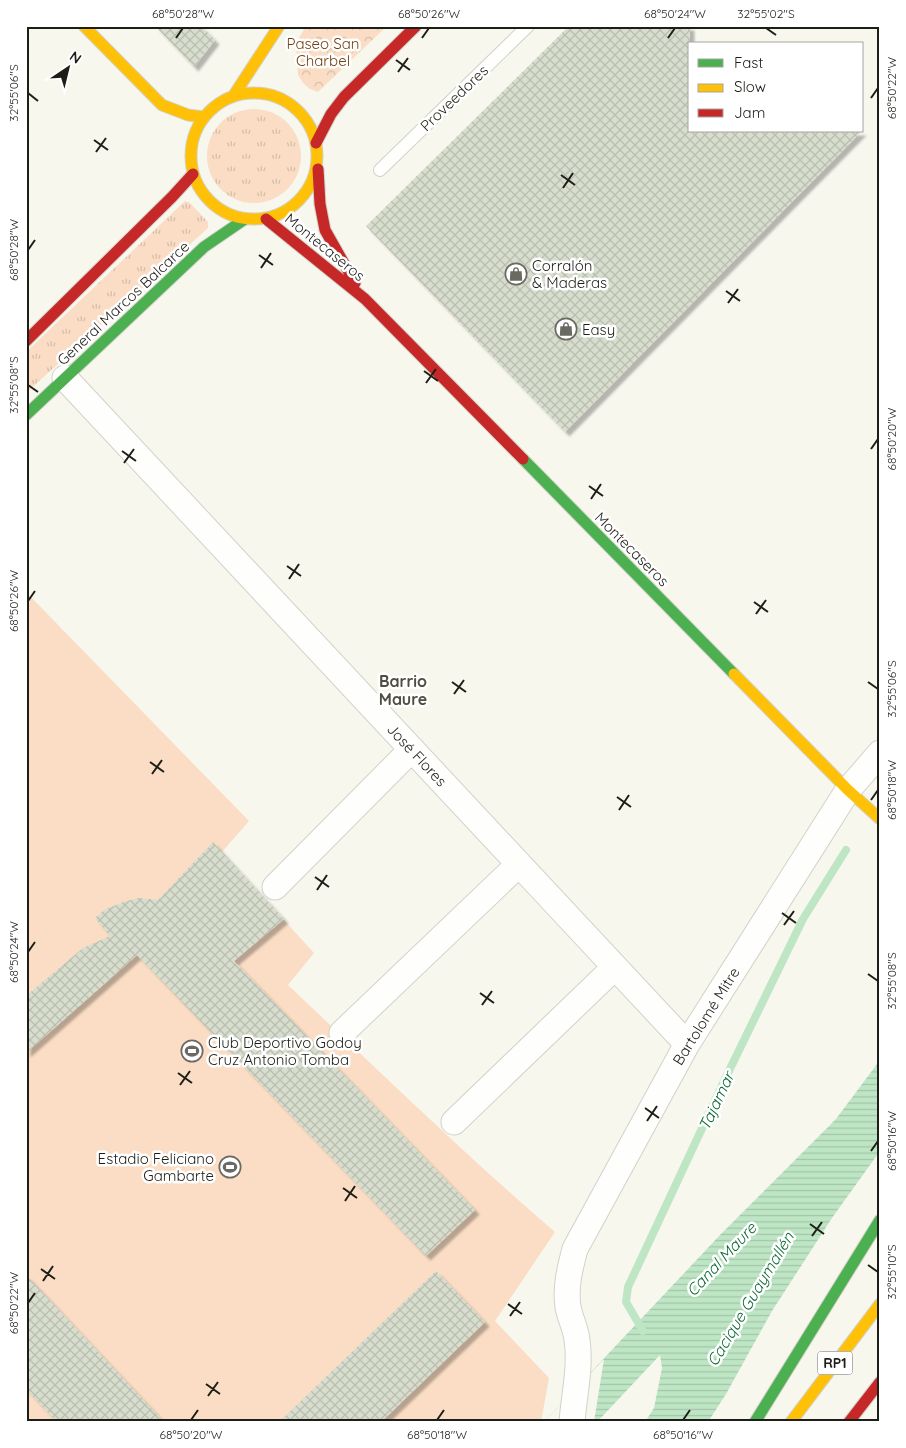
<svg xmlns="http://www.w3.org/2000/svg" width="906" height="1448" font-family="Quicksand,sans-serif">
	<defs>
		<pattern id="grass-tufts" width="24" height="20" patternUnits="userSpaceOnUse" patternTransform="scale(1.25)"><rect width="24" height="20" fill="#faddc4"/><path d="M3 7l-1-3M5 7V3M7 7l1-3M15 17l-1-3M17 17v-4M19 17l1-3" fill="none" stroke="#d6bda8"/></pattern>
		<pattern id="park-crowns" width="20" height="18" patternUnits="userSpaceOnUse" patternTransform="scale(1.25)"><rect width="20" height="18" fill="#faddc4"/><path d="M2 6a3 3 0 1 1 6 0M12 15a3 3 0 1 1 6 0" fill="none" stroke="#d6bda8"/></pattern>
		<pattern id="water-rules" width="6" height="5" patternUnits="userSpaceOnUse" patternTransform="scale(1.25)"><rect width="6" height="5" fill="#bee6c5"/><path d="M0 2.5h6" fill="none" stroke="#a3c5a8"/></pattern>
		<pattern id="building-cross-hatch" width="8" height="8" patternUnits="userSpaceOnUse" patternTransform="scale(1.25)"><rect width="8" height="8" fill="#d8dece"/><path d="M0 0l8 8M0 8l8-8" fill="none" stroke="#b9beb0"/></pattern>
		<filter id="shadow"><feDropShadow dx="4.5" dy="4.5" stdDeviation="1" flood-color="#0004"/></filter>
	</defs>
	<rect width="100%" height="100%" fill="#f7f7ee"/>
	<path fill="url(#grass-tufts)" d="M207 156a47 47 0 1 1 94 0a47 47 0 1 1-94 0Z
		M185,201L190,203L208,222V228L26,393V352Z"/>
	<path fill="url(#park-crowns)" d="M306,26H387L318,92L310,89L303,83L298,75L296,43Z"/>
	<path fill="#faddc4" d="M26,592L249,821L222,852L314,953L288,985C376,1068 463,1153 555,1232L495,1321L549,1378L541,1422H26Z"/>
	<path fill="url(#water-rules)" d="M880,1060V1151L832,1218L772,1311L726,1394L708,1422H645L654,1408L662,1368L660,1355L597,1422H544L720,1235L836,1119Z"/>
	<path fill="#f7f7ee" d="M604,1359L594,1422H544Z"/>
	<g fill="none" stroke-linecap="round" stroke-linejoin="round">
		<path stroke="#bee6c5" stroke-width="8" d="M643,1331L626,1302L628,1287L726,1077L803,919L846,850"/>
	</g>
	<path fill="url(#building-cross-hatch)" filter="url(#shadow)" d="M155,26H201L215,40L194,67Z
		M569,26H690V131H862L565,432L366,226Z
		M213,842L284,919L234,961L475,1210L426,1256L137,955L26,1053V996L83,948L110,936L95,918L104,910L123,902L138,898L158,900Z
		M436,1271L485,1322L381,1422H279Z
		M26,1275L164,1422H57L26,1389Z"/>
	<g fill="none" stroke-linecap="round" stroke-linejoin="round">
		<g stroke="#d2d2cb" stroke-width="14">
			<path id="lane" d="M380,170L528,26"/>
		</g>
		<g stroke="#d2d2cb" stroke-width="27">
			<path id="street" d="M65,378L687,1044
				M275,887L412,749
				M342,1033L519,864
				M454,1122L615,967
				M572,1422C574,1395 581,1367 577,1340C576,1329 570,1318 568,1307C565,1287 570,1268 575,1249L687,1044L848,790L880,753"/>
		</g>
		<g stroke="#d2d2cb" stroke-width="13">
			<path id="fast" d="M26,415L204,247L245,219
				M523,459L734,674
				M755,1422L880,1220"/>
		</g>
		<g stroke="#d2d2cb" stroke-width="13">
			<path id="slow" d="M84,26L162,105L188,115L203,117
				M191 156a63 63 0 1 1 126 0a63 63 0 1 1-126 0Z
				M234,95L279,26
				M734,674L848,790L880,819
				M791,1422L880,1304"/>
		</g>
		<g stroke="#d2d2cb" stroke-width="13">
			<path id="jam" d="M316,143L331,114L344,97L416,26
				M318,169L320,204L325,230L355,283
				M266,219L365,299L523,459
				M26,341L172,197L193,174
				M849,1422L880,1382"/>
		</g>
		<use href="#lane" stroke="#fefefc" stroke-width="12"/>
		<use href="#street" stroke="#fefefc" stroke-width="25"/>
		<use href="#fast" stroke="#4caf50" stroke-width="11"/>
		<use href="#slow" stroke="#ffc107" stroke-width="11"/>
		<use href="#jam" stroke="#c62828" stroke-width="11"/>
	</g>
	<path fill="none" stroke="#1e1e18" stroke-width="2" d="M766,28L776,35M176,38L183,28M422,38L429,28M668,38L675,28M396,60L410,70M398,72L408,58M28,93L38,101M871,98L878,88M94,140L108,150M96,152L106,138M561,175L575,185M563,188L573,173M28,250L35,240M259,255L273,265M261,268L271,253M726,291L740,301M728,303L738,289M424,371L438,381M426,383L436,369M28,385L38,392M871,449L878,439M122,451L136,461M124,463L134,449M589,486L603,496M591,499L601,484M287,566L301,576M289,579L299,564M28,601L35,591M754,602L768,612M756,614L766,600M452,682L466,692M868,682L878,689M454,694L464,680M150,762L164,772M152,774L162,760M617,797L631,807M871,800L878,790M619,810L629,795M315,877L329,887M317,890L327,875M782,913L796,923M784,925L794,911M28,952L35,942M868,974L878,981M480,993L494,1003M482,1005L492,991M178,1073L192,1083M180,1085L190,1071M645,1108L659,1118M647,1121L657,1106M871,1151L878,1141M343,1188L357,1198M345,1201L355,1186M810,1224L824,1234M812,1236L822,1222M868,1265L878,1272M41,1269L55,1279M43,1281L53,1266M28,1303L35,1293M508,1304L522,1314M510,1316L520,1302M206,1384L220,1394M208,1396L218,1382M191,1420L198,1410M437,1420L444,1410M683,1420L690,1410"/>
	<defs>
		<g id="shop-ring" transform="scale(1.125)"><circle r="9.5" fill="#fff" stroke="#6a6a63" stroke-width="1.5"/><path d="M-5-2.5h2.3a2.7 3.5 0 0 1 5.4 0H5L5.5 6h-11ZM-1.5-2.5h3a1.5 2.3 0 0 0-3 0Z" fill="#6a6a63"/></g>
		<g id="stadium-ring" transform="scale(1.125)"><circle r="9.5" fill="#fff" stroke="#6a6a63" stroke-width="1.5"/><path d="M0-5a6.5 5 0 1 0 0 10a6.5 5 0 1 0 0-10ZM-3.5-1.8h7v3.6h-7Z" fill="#6a6a63"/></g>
	</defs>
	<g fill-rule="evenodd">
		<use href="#shop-ring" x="516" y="274"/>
		<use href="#shop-ring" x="566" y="329"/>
		<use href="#stadium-ring" x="192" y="1051"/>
		<use href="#stadium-ring" x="230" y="1167"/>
	</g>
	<g text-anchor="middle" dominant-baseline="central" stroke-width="5" stroke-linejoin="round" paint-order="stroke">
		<rect fill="#fff" stroke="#62625d" stroke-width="1" x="817.5" y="1351.5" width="35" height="23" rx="4"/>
		<g font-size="14" font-weight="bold" fill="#1e1e18">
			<text x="835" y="1363">RP1</text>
		</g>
		<g font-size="15" fill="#744013" stroke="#fff">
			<text x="323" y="43">Paseo San<tspan x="323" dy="17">Charbel</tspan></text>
		</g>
		<g font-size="15" fill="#1e1e18" stroke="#fff">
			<text transform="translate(454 98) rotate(-44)">Proveedores</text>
			<text transform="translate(325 247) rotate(39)">Montecaseros</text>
			<text transform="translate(123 303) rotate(-43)">General Marcos Balcarce</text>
			<text transform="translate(632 549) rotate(45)">Montecaseros</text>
			<text transform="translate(417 755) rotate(47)">José Flores</text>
			<text transform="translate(706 1016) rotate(-58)">Bartolomé Mitre</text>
		</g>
		<g font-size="15" fill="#1e1e18" stroke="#fff" text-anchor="start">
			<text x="532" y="265">Corralón<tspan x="532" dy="17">&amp; Maderas</tspan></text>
			<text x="582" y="329">Easy</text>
			<text x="208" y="1042">Club Deportivo Godoy<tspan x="208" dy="17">Cruz Antonio Tomba</tspan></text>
			<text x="214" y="1158" text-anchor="end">Estadio Feliciano<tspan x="214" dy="17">Gambarte</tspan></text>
		</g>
		<g font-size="16" font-weight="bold" fill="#4f4e40" stroke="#fff">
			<text x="403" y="681">Barrio<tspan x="403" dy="18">Maure</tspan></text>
		</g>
		<g font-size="16" font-style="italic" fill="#0c6834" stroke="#fff">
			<text transform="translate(716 1101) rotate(-65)">Tajamar</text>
			<text transform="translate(721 1259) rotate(-47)">Canal Maure</text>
			<text transform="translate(750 1299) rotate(-59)">Cacique Guaymallén</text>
		</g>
	</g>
	<rect width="906" height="1448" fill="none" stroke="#ffffff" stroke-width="55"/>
	<rect x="688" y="42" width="175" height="90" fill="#ffffff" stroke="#a5a5a3"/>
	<rect x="698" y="59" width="25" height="8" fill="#4caf50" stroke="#a5a5a3"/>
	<text x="734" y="68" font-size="15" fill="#1e1e18">Fast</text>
	<rect x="698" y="84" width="25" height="8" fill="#ffc107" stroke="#a5a5a3"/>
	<text x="734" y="92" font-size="15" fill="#1e1e18">Slow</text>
	<rect x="698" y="109" width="25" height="8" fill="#c62828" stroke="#a5a5a3"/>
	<text x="734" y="118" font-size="15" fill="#1e1e18">Jam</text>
	<g transform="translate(68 68) rotate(35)" stroke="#ffffff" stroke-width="4" paint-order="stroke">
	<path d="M0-4L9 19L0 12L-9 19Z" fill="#1e1e18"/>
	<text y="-8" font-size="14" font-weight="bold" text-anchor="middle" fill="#1e1e18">N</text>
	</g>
	<rect x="28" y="28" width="850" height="1392" fill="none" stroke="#1e1e18" stroke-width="2"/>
	<g font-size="12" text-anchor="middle" fill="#1e1e18">
		<text x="183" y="18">68°50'28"W</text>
		<text x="429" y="18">68°50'26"W</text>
		<text x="675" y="18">68°50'24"W</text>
		<text x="766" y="18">32°55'02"S</text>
		<text transform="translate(892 88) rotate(-90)" y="4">68°50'22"W</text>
		<text transform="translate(14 93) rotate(-90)" y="4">32°55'06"S</text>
		<text transform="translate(14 250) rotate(-90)" y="4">68°50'28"W</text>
		<text transform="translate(14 385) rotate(-90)" y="4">32°55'08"S</text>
		<text transform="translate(892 439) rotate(-90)" y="4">68°50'20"W</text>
		<text transform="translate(14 601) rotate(-90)" y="4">68°50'26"W</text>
		<text transform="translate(892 689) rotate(-90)" y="4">32°55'06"S</text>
		<text transform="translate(892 790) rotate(-90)" y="4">68°50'18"W</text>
		<text transform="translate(14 952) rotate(-90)" y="4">68°50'24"W</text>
		<text transform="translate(892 981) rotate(-90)" y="4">32°55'08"S</text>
		<text transform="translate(892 1141) rotate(-90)" y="4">68°50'16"W</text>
		<text transform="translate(892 1272) rotate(-90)" y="4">32°55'10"S</text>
		<text transform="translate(14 1303) rotate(-90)" y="4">68°50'22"W</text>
		<text x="191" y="1439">68°50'20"W</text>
		<text x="437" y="1439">68°50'18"W</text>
		<text x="683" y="1439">68°50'16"W</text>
	</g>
</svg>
